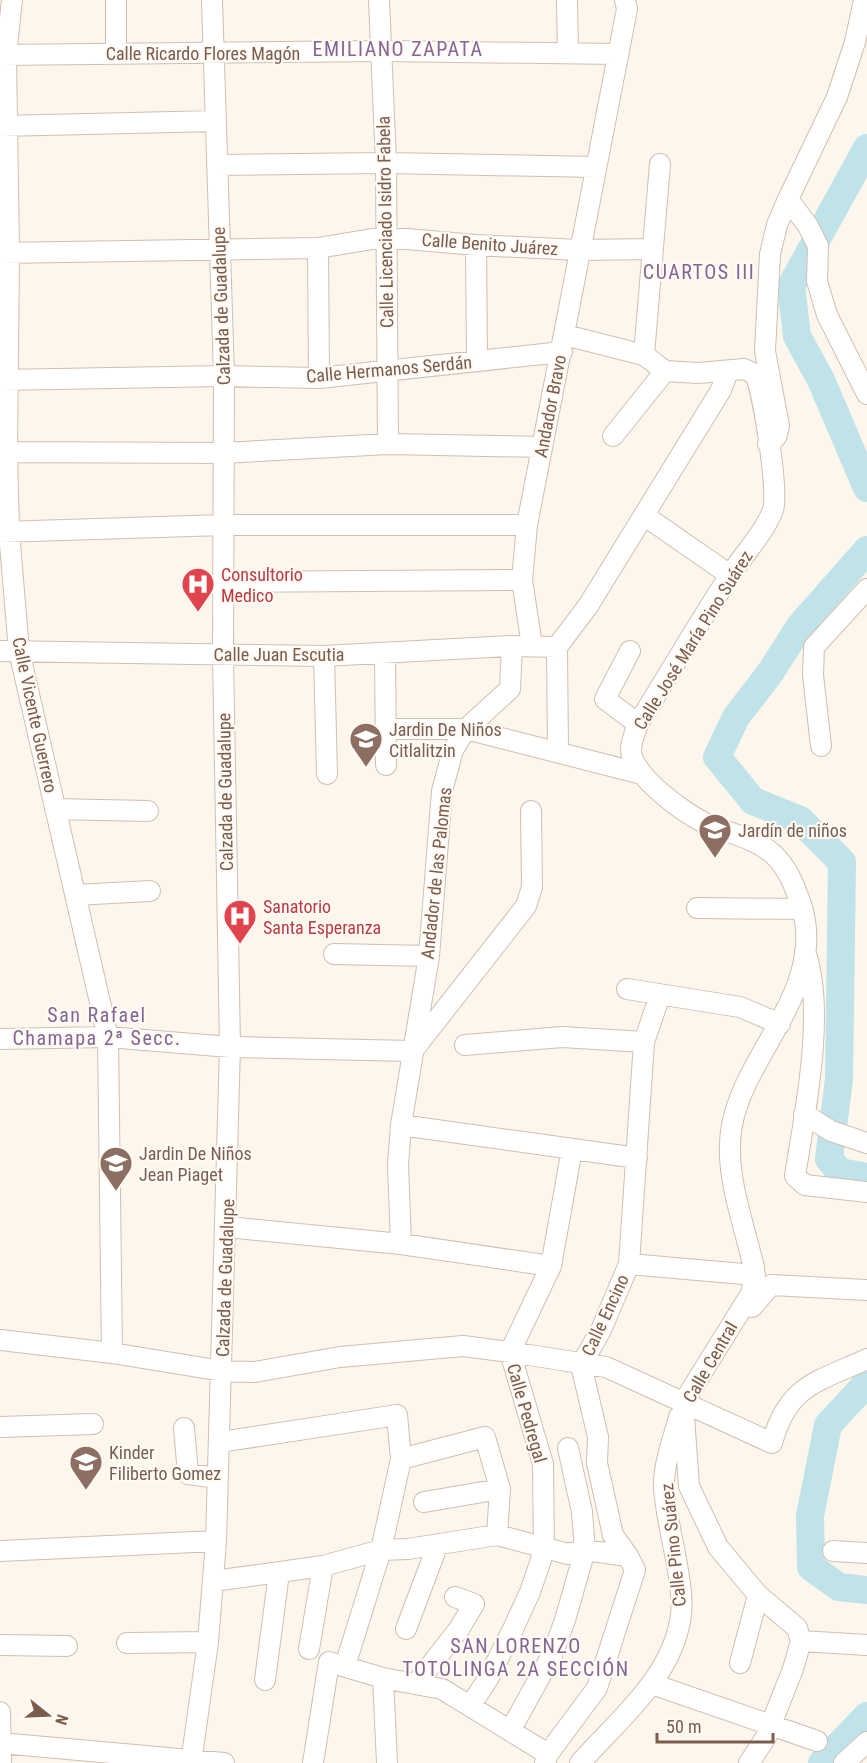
<svg xmlns="http://www.w3.org/2000/svg" width="867" height="1763" font-family="'Roboto Condensed',sans-serif">
	<rect width="100%" height="100%" fill="#fdf6ec"/>
	<g fill="none" stroke-linecap="round" stroke-linejoin="round">
		<path stroke="#bfe3e8" stroke-width="28" d="M867,148L791,286L797,336L821,380L867,488
			M867,550L800,626L770,673L736,717L717,757L753,801L800,820L842,862L839,1079L829,1159L840,1172L867,1177
			M867,1383L828,1425L810,1516L811,1567L839,1587L867,1590
			M822,1763L867,1716"/>
		<g stroke="#d1beb0" stroke-width="22">
			<path id="minor" d="M12,0L6,55L9,253L7,452L9,532L19,651L108,1037L112,1353
				M379,0L386,163L388,444
				M567,0L568,53
				M116,53V0
				M0,55L382,51L617,54
				M0,126L216,121
				M217,165L386,163L595,167
				M788,199L808,226L818,246L817,281L827,315L867,394
				M476,245L477,360
				M318,248L319,378
				M0,253L318,248L384,237L476,245L579,250L653,249
				M565,335L644,355L665,371L698,373L744,369L755,374C763,392 779,492 773,510C764,533 744,554 730,575C698,624 669,674 638,724C635,732 631,741 631,750C631,775 685,814 707,824C728,833 755,838 773,854C788,868 794,885 801,904C828,987 746,1051 732,1125C723,1171 744,1223 754,1268L752,1292L683,1403L689,1486L697,1503L718,1547L758,1595L797,1628L801,1641L793,1669L766,1737L749,1763
				M644,355L660,164
				M0,380L224,376L319,378L562,352
				M613,436L665,371
				M768,444L776,437L779,426L765,351L770,254L777,225L788,199L837,97L855,42L864,0
				M0,452L223,453L388,444L542,447
				M645,516L730,575
				M0,532L223,525H527
				M222,582L522,580
				M532,646L522,580L527,525L627,9L625,0
				M0,651L324,656L512,646L557,647
				M630,651L605,699L638,724
				M385,653L386,765
				M324,656L327,774
				M386,729H466L642,774
				M821,746L813,675L814,647L867,589
				M558,751L557,647L588,606L721,390L728,371
				M55,809L148,811
				M75,895L150,891
				M697,908L802,909
				M805,951C826,1011 805,1112 795,1176L805,1185L867,1192
				M334,954L429,956
				M627,989L740,1007L780,1024
				M0,1039L108,1037L230,1047L412,1051
				M465,1045L562,1037L644,1042
				M414,1049L526,906L532,887L531,811
				M804,1114L831,1131L867,1143
				M401,1125L637,1158
				M227,1227L401,1244L551,1266
				M401,1244L398,1165L401,1125L429,956L442,791L453,750L466,729L510,689L512,646
				M629,1264L755,1275
				M752,1307L771,1285L867,1290
				M0,1340L112,1353L222,1371L255,1372L340,1357L463,1346L510,1352L606,1367L772,1443C788,1385 817,1382 867,1359
				M0,1427L93,1424
				M184,1428L188,1474L218,1478
				M220,1442L397,1415L401,1459L381,1550L345,1666
				M401,1459L485,1437L500,1489L497,1535
				M424,1502L500,1489
				M0,1551L216,1541
				M833,1551L867,1553
				M214,1581L323,1566L381,1550L408,1549L497,1535L568,1554L585,1550L628,1556
				M406,1629L438,1544
				M801,1641L867,1645
				M127,1643L208,1642
				M0,1645L67,1646
				M309,1649L323,1566
				M740,1663L758,1595
				M383,1678L387,1763
				M265,1680L279,1573
				M416,1684L459,1629L474,1604L455,1597
				M652,1684L817,1741
				M470,1706L488,1679L513,1629L530,1592L544,1551L543,1464L510,1352L551,1266L572,1149
				M0,1712L1,1763
				M510,1731L552,1655L565,1620L585,1550L582,1512L568,1448
				M0,1743L224,1763
				M191,1763L208,1642L216,1541L230,1047L223,655L224,376L212,0
				M313,1763L329,1662L383,1678L442,1689L548,1754
				M545,1763L548,1754L597,1688L635,1570L628,1556L613,1535L597,1463L598,1437L581,1365L601,1330L629,1264L644,1042L660,995
				M580,1763C619,1719 673,1677 681,1615C685,1581 666,1525 664,1488C663,1465 673,1440 679,1417
				M844,1763L867,1742"/>
		</g>
		<use href="#minor" stroke="#fff" stroke-width="20"/>
	</g>
	<defs>
		<g id="hospital-pin" transform="scale(1.725)"><path d="M0 17L-7.5 6A9.5 9.5 0 1 1 7.5 6Z" fill="#e0444e" stroke="#fffaf3"/><path d="M-5-5h3v3.5h4V-5h3V5h-3V1.5h-4V5h-3Z" fill="#fff"/></g>
		<g id="school-pin" transform="scale(1.725)"><path d="M0 17L-7.5 6A9.5 9.5 0 1 1 7.5 6Z" fill="#8d6e63" stroke="#fffaf3"/><path d="M0-5L7-2L0 1L-7-2ZM-4 1L0 2.5L4 1V4Q0 6-4 4Z" fill="#fff"/></g>
	</defs>
	<g fill-rule="evenodd">
		<use href="#hospital-pin" x="198" y="584"/>
		<use href="#school-pin" x="366" y="739"/>
		<use href="#school-pin" x="715" y="830"/>
		<use href="#hospital-pin" x="240" y="916"/>
		<use href="#school-pin" x="116" y="1163"/>
		<use href="#school-pin" x="86" y="1462"/>
	</g>
	<g text-anchor="middle" dominant-baseline="central" stroke-width="4.5" stroke-linejoin="round" paint-order="stroke">
		<g font-size="18" fill="#7a5c4d" stroke="#fffaf3">
			<text x="203" y="53">Calle Ricardo Flores Magón</text>
			<text transform="translate(385 222) rotate(-91)">Calle Licenciado Isidro Fabela</text>
			<text transform="translate(490 244) rotate(4)">Calle Benito Juárez</text>
			<text transform="translate(221 306) rotate(-92)">Calzada de Guadalupe</text>
			<text transform="translate(389 369) rotate(-5)">Calle Hermanos Serdán</text>
			<text transform="translate(550 406) rotate(-79)">Andador Bravo</text>
			<text transform="translate(693 640) rotate(-58)">Calle José María Pino Suárez</text>
			<text x="279" y="654">Calle Juan Escutia</text>
			<text transform="translate(35 715) rotate(78)">Calle Vicente Guerrero</text>
			<text transform="translate(225 792) rotate(-91)">Calzada de Guadalupe</text>
			<text transform="translate(436 873) rotate(-84)">Andador de las Palomas</text>
			<text transform="translate(225 1278) rotate(-88)">Calzada de Guadalupe</text>
			<text transform="translate(605 1315) rotate(-65)">Calle Encino</text>
			<text transform="translate(710 1362) rotate(-60)">Calle Central</text>
			<text transform="translate(527 1413) rotate(74)">Calle Pedregal</text>
			<text transform="translate(673 1545) rotate(-96)">Calle Pino Suárez</text>
		</g>
		<g font-size="18" fill="#be3a42" stroke="#fffaf3" text-anchor="start">
			<text x="221" y="574">Consultorio<tspan x="221" dy="21">Medico</tspan></text>
			<text x="263" y="906">Sanatorio<tspan x="263" dy="21">Santa Esperanza</tspan></text>
		</g>
		<g font-size="18" fill="#785e54" stroke="#fffaf3" text-anchor="start">
			<text x="389" y="729">Jardin De Niños<tspan x="389" dy="21">Citlalitzin</tspan></text>
			<text x="738" y="830">Jardín de niños</text>
			<text x="139" y="1153">Jardin De Niños<tspan x="139" dy="21">Jean Piaget</tspan></text>
			<text x="109" y="1452">Kinder<tspan x="109" dy="21">Filiberto Gomez</tspan></text>
		</g>
		<g font-size="20" letter-spacing="1.5" fill="#846695" stroke="#fffaf3">
			<text x="398" y="49">EMILIANO ZAPATA</text>
			<text x="699" y="272">CUARTOS III</text>
			<text x="97" y="1015">San Rafael<tspan x="97" dy="23">Chamapa 2ª Secc.</tspan></text>
			<text x="516" y="1646">SAN LORENZO<tspan x="516" dy="23">TOTOLINGA 2A SECCIÓN</tspan></text>
		</g>
	</g>
	<g transform="translate(48 1715) rotate(108)" stroke="#fffaf3" stroke-width="4.5" paint-order="stroke">
	<path d="M0-4.5L10 22L0 15L-10 22Z" fill="#7a5c4d"/>
	<text y="-9" font-size="16" font-weight="bold" text-anchor="middle" fill="#7a5c4d">N</text>
	</g>
	<path d="M657 1733v9h116v-9" fill="none" stroke="#7a5c4d" stroke-width="3"/>
	<text x="666" y="1733" font-size="18" fill="#7a5c4d" stroke="#fffaf3" stroke-width="4.5" paint-order="stroke">50 m</text>
</svg>
